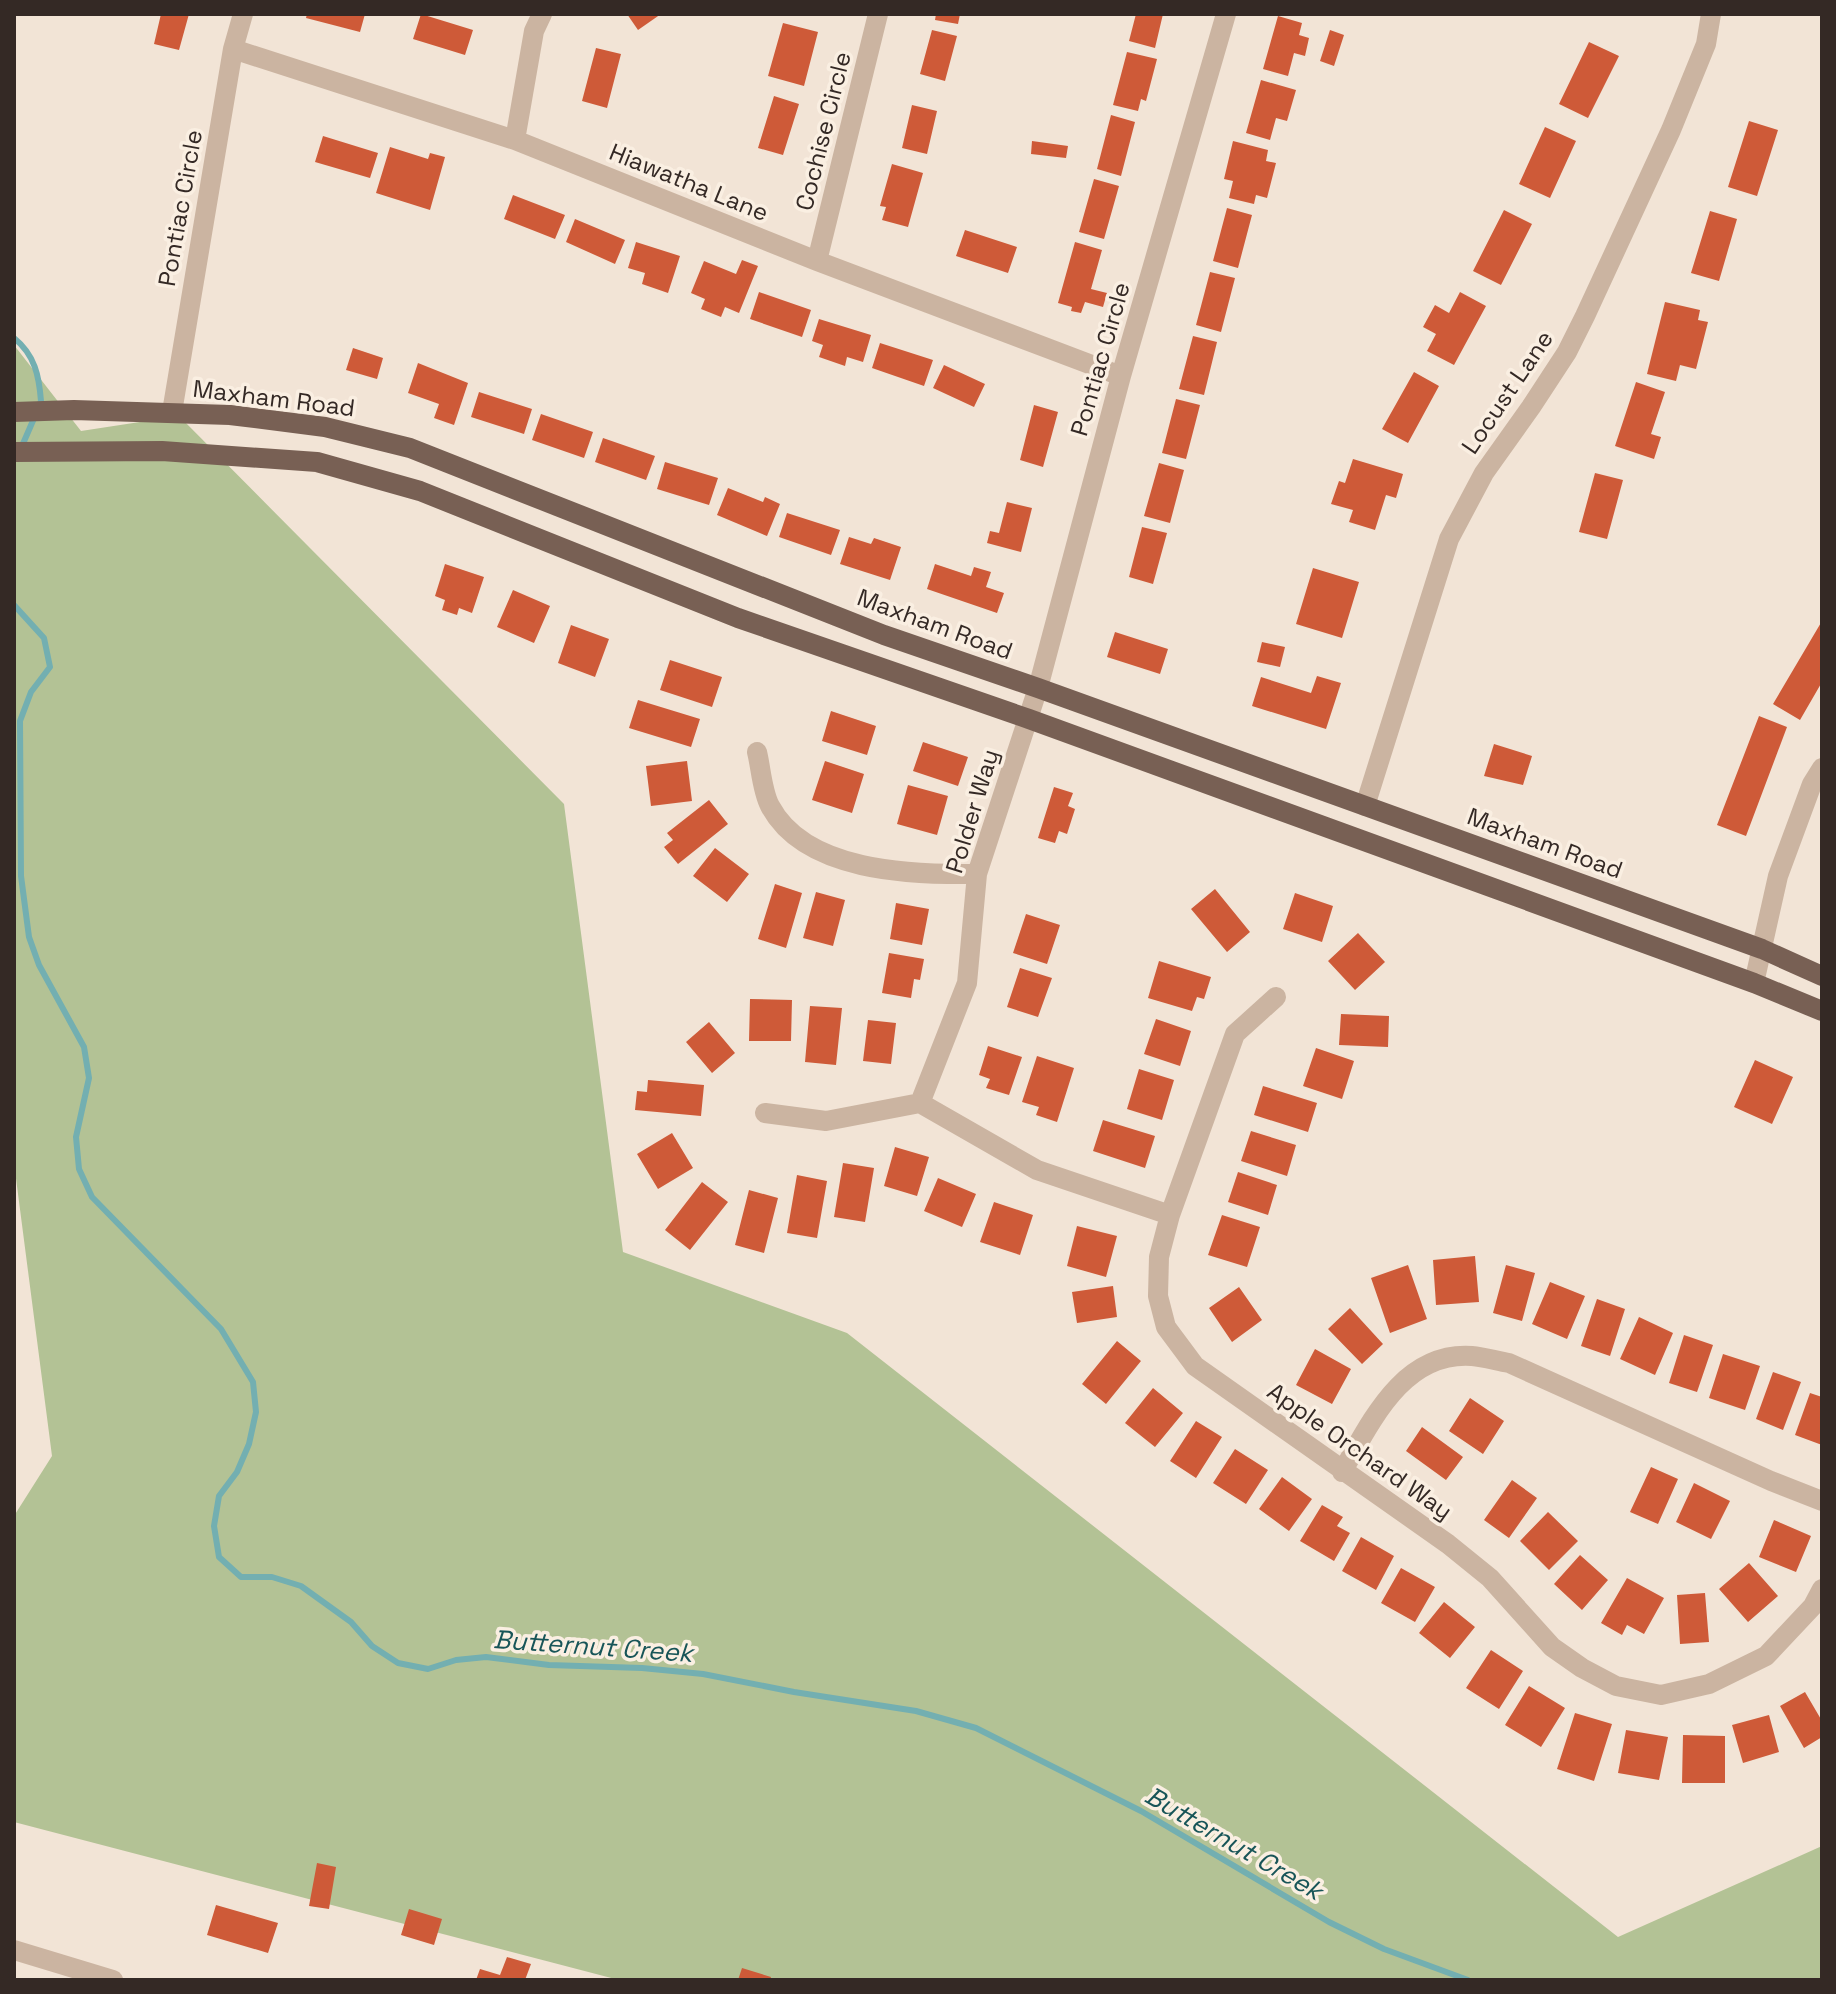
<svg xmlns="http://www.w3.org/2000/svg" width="1836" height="1994" font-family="'Space Grotesk',sans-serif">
	<rect width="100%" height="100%" fill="#f2e4d6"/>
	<path fill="#b3c295" d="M14,345L81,431L179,416L564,804L623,1252L847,1333L1618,1937L1822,1846V1980H619L14,1822V1516L52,1456L14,1163Z"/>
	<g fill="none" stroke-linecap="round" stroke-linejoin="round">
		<path stroke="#73afb1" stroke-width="6" d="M14,338C35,355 39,376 41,401L39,406
			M22,446L35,416
			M14,605L44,638L50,667L31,692L20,721L21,876L29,937L39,965L84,1047L89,1078L76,1137L79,1169L92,1197L221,1329L253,1382L256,1412L249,1444L237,1472L219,1496L214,1526L219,1557L241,1577H272L301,1586L351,1622L372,1646L398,1663L428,1669L456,1660L486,1657L549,1665L642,1668L703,1674L794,1692L916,1711L976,1728L1141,1811L1329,1922L1384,1949L1468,1980"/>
	</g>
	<path fill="#ce5a38" d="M161,14H189L179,50L154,44Z
		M307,14H365L360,32L306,18Z
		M421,14L473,30L465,55L413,39Z
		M627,14H661L638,30Z
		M936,14H960L958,24L935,20Z
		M1136,14H1163L1155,48L1129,41Z
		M1278,16L1302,23L1299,35L1309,38L1305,56L1294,53L1288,76L1263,69Z
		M783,23L818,32L804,86L768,76Z
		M932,30L957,36L945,81L920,74Z
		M1330,30L1344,35L1334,66L1320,61Z
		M1589,42L1619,56L1588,118L1559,104Z
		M596,48L621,54L607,108L582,101Z
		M1127,52L1157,59L1146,101L1141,99L1138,111L1113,105Z
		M1261,80L1296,90L1287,121L1276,118L1270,140L1246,133Z
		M774,96L799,104L783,155L758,148Z
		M912,105L937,111L927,154L902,148Z
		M1111,115L1135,122L1121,176L1097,169Z
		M1749,121L1778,130L1757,196L1728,187Z
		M1545,127L1576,141L1550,198L1519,184Z
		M323,136L378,153L370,178L315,162Z
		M1032,141L1068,146L1066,158L1031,154Z
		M1233,141L1268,150L1266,161L1276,163L1267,198L1256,195L1254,204L1229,198L1233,181L1224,179Z
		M390,147L428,159L430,153L445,157L430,210L376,193Z
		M892,164L923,173L908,227L882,220L886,207L880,206Z
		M1094,179L1119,186L1104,239L1079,232Z
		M513,195L565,215L555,239L504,219Z
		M1227,208L1252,215L1238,268L1213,261Z
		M1504,210L1532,224L1501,285L1473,271Z
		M1710,211L1737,219L1719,281L1691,273Z
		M575,219L625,240L615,264L566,242Z
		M965,230L1017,247L1008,273L956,256Z
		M636,242L680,256L668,293L642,284L645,273L628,268Z
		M1075,242L1102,250L1091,289L1107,293L1103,307L1085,302L1081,313L1071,311L1072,307L1058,303Z
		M742,260L758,266L739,313L725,307L721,317L701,309L705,299L691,293L704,261L736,274Z
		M1210,272L1235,278L1221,332L1196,325Z
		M759,292L811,310L802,337L750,319Z
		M1460,292L1486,306L1454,365L1427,351L1436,334L1423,327L1435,305L1449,313Z
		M1665,302L1700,310L1698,320L1708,322L1696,369L1680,365L1676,381L1647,374Z
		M819,319L871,335L863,362L847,357L845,366L819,357L823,345L812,341Z
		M1193,336L1217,342L1204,395L1179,389Z
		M880,343L933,360L924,386L872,368Z
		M353,348L383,358L377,379L346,370Z
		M418,363L468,383L454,425L434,418L439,404L408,393Z
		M944,365L985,384L974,407L933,388Z
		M1414,372L1439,386L1408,443L1382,429Z
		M1636,382L1665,392L1651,434L1661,437L1654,459L1615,446Z
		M479,392L532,409L524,434L471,417Z
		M1176,399L1200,405L1186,459L1162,453Z
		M1034,405L1058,412L1043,467L1020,460Z
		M541,414L593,432L584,458L532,440Z
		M603,438L655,456L646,480L595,462Z
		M1353,459L1403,474L1396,498L1386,495L1375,530L1349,522L1353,510L1331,504L1339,481L1345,483Z
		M665,462L718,478L709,505L657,489Z
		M1159,463L1184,470L1170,523L1144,516Z
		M1595,473L1623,480L1607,539L1579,532Z
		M728,488L763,502L765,497L780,504L767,536L717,515Z
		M1007,502L1032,508L1021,552L987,543L990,531L999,533Z
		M787,513L840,530L831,555L779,537Z
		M1142,527L1167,533L1153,584L1129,577Z
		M849,537L871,544L874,538L901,547L890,580L840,564Z
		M445,564L484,577L472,613L459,608L457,615L442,610L445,600L435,596Z
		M935,564L971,576L974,567L991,572L986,587L1004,593L997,613L927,589Z
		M1313,568L1359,582L1342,638L1296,624Z
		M513,590L550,606L534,643L497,627Z
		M1822,621V682L1800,720L1773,704Z
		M571,625L609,639L595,677L558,663Z
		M1115,632L1168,649L1160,674L1107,657Z
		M1262,642L1285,647L1280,667L1257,662Z
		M670,660L722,677L712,707L660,690Z
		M1317,676L1341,683L1326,729L1252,706L1261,677L1311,693Z
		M638,700L700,719L691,747L629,728Z
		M831,711L876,726L867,755L822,741Z
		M1759,716L1787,727L1746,836L1717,825Z
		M923,742L968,757L958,786L913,771Z
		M1494,744L1532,756L1523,785L1484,776Z
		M687,761L692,801L651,806L646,766Z
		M825,761L864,774L852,813L812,800Z
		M908,785L948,796L937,835L897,824Z
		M1054,787L1073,793L1068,806L1075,809L1067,834L1059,831L1055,843L1038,838Z
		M709,800L728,824L678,864L664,847L673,840L667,833Z
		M715,848L749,874L727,902L693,876Z
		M775,884L802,893L786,948L758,939Z
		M1215,889L1250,932L1227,952L1191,909Z
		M816,892L845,900L833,946L803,938Z
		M1295,893L1333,906L1322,942L1283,929Z
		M896,903L929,909L922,945L890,939Z
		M1026,914L1060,925L1047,964L1013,953Z
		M1358,933L1385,962L1355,990L1328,961Z
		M889,953L924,959L920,980L914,979L911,998L882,993Z
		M1159,961L1211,977L1204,999L1197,997L1192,1011L1148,998Z
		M1020,968L1052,978L1038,1017L1007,1007Z
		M750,999L792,1000L791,1041H749Z
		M810,1006L842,1008L836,1065L805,1062Z
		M1341,1014L1389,1016L1388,1047L1339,1045Z
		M1156,1019L1191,1031L1180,1066L1144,1054Z
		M868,1020L896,1023L891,1064L863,1061Z
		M709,1022L735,1053L712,1073L686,1042Z
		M988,1046L1022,1057L1009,1095L986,1088L990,1079L979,1075Z
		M1316,1048L1354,1061L1342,1099L1303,1086Z
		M1037,1056L1074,1068L1057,1122L1036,1115L1039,1107L1022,1102Z
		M1755,1060L1793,1077L1772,1124L1734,1107Z
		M1139,1069L1174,1080L1162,1120L1127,1109Z
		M648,1080L704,1085L701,1116L635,1110L637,1091L647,1092Z
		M1263,1086L1317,1103L1308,1132L1254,1115Z
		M1103,1120L1155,1136L1145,1168L1093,1151Z
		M1251,1131L1296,1145L1287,1176L1241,1161Z
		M672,1133L693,1168L658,1189L637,1154Z
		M895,1147L929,1157L917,1196L884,1186Z
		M843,1163L874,1168L865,1222L834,1217Z
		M1238,1172L1277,1185L1268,1215L1228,1202Z
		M797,1175L827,1181L817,1238L787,1233Z
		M938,1178L976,1194L962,1227L924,1211Z
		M702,1182L728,1202L690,1250L665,1230Z
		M749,1190L778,1198L764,1253L735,1245Z
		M994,1202L1033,1215L1020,1255L980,1242Z
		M1222,1215L1260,1227L1247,1267L1208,1255Z
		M1077,1226L1117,1236L1106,1277L1067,1266Z
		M1475,1256L1479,1302L1436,1305L1433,1260Z
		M1408,1265L1427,1319L1390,1333L1371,1278Z
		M1506,1265L1535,1273L1522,1321L1493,1313Z
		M1550,1282L1585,1296L1567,1339L1532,1324Z
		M1113,1286L1117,1317L1077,1323L1072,1292Z
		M1239,1287L1262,1320L1232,1342L1209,1308Z
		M1597,1299L1625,1309L1610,1356L1581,1346Z
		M1350,1308L1383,1344L1362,1364L1328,1329Z
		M1639,1317L1673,1333L1655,1375L1620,1359Z
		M1684,1335L1713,1345L1697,1392L1669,1383Z
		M1117,1341L1141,1361L1106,1404L1082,1384Z
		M1315,1349L1351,1369L1332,1404L1296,1385Z
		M1723,1354L1760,1366L1745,1410L1709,1398Z
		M1773,1372L1801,1382L1783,1430L1756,1419Z
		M1153,1388L1183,1413L1155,1447L1125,1423Z
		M1810,1393L1822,1397V1445L1795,1435Z
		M1470,1398L1504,1421L1483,1454L1449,1431Z
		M1196,1421L1222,1437L1196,1478L1170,1461Z
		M1422,1427L1463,1457L1446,1480L1406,1451Z
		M1235,1449L1268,1470L1246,1504L1213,1483Z
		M1651,1467L1678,1479L1658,1524L1630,1512Z
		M1282,1477L1312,1499L1289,1531L1259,1509Z
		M1512,1480L1537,1498L1509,1538L1484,1520Z
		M1694,1483L1730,1501L1711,1539L1676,1522Z
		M1322,1505L1343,1517L1337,1526L1350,1533L1334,1561L1300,1541Z
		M1548,1512L1578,1541L1549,1570L1520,1541Z
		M1774,1520L1811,1536L1796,1572L1759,1557Z
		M1361,1537L1394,1556L1376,1590L1342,1571Z
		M1580,1555L1608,1580L1582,1610L1554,1584Z
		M1749,1563L1778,1596L1748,1622L1719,1589Z
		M1401,1568L1435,1587L1415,1622L1381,1603Z
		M1627,1578L1664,1598L1644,1634L1627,1625L1622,1635L1601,1623Z
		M1705,1593L1709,1642L1680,1644L1677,1595Z
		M1444,1602L1475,1627L1450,1658L1419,1633Z
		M1491,1650L1523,1671L1499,1709L1466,1688Z
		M1529,1686L1565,1708L1541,1747L1505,1725Z
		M1805,1692L1822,1721V1737L1804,1748L1780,1706Z
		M1575,1713L1612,1724L1594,1781L1557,1769Z
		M1769,1715L1779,1752L1743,1763L1732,1725Z
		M1626,1730L1668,1737L1659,1780L1618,1773Z
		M1683,1735L1725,1736V1783H1682Z
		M317,1863L336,1867L329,1909L309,1906Z
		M216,1905L278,1923L268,1953L207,1935Z
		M409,1909L442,1919L434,1945L401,1935Z
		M507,1957L531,1964L525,1980H476L480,1969L500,1975Z
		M742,1968L771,1977L770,1980H738Z"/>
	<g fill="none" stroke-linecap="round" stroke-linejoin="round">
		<path stroke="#cbb4a1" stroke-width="20" d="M233,49L515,140L817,261L1121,376
			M515,140L534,31L542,14
			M817,261L878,14
			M172,412L233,49L243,14
			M757,752C761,768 762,791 770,806C805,872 911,875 977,874
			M1365,806L1449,539L1484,473L1531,407L1567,352L1585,316L1671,130L1706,44L1711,14
			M1754,983L1778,876L1812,784L1822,768
			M1276,997L1235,1034L1170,1215L1159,1257L1158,1296L1166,1327L1195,1366L1448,1544L1490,1578L1552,1647L1582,1668L1616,1686L1661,1695L1709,1684L1766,1656L1813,1606L1822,1589
			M920,1103L967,983L977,874L1038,688L1121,376L1226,14
			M765,1113L826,1121L920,1103L1037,1170L1170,1215
			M1342,1472C1371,1422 1403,1351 1472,1356C1484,1357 1497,1361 1509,1363L1771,1481L1822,1501
			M14,1950L113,1980"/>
		<path stroke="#786054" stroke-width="20" d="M14,412L74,410L230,415L325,427L410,448L884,635L1038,688L1762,949L1822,976
			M14,452L162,451L317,462L420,491L738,618L1029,719L1754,983L1822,1011"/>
	</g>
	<g text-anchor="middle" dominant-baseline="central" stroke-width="7" stroke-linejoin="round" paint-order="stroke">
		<g font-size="24" fill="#342925" stroke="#faefe2">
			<text transform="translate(823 131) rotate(-76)">Cochise Circle</text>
			<text transform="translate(689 182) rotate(22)">Hiawatha Lane</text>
			<text transform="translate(180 208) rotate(-80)">Pontiac Circle</text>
			<text transform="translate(1100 359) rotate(-74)">Pontiac Circle</text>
			<text transform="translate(1507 392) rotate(-56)">Locust Lane</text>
			<text transform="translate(274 398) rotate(7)">Maxham Road</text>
			<text transform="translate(935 624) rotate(20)">Maxham Road</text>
			<text transform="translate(972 811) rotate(-73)">Polder Way</text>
			<text transform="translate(1545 843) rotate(20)">Maxham Road</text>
			<text transform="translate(1360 1451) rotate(35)">Apple Orchard Way</text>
		</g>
		<g font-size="26" font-style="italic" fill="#185558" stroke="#faefe2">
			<text transform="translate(593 1646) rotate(4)">Butternut Creek</text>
			<text transform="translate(1234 1843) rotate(30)">Butternut Creek</text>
		</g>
	</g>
	<rect width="1836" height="1994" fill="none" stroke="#342925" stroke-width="32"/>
</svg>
